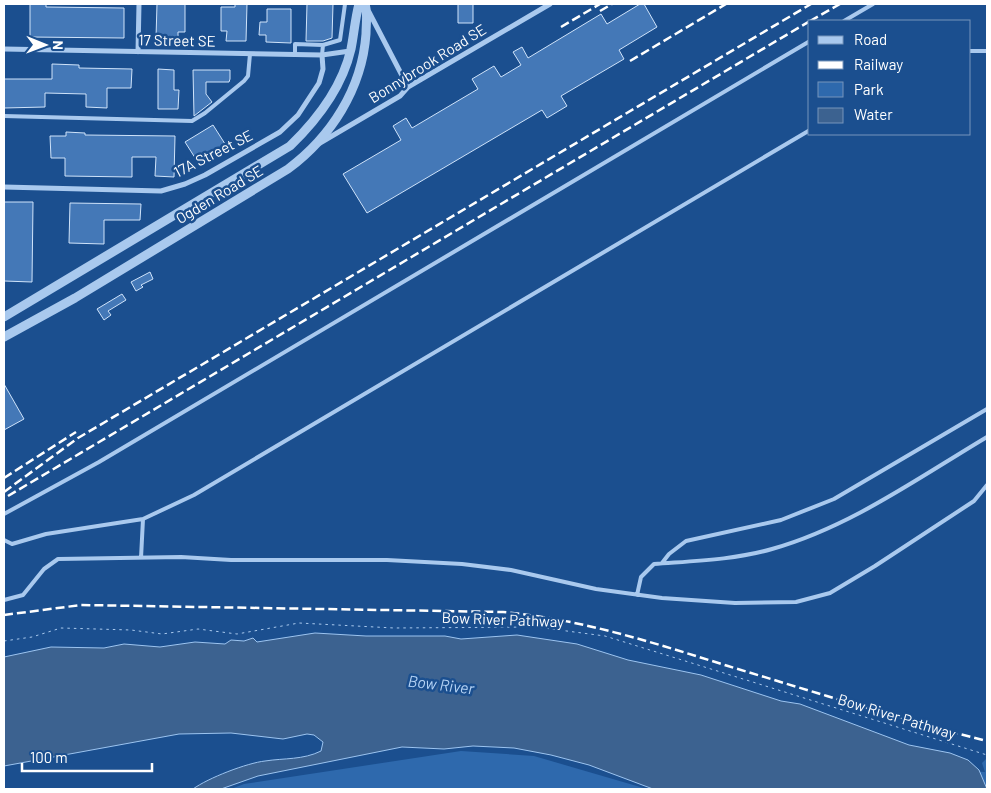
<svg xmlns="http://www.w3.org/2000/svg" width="991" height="793" font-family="Barlow,sans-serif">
	<rect width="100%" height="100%" fill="#1b4f8f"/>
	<path fill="#2e69ad" d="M461,751L534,756L647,789H231L244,784Z
		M987,758V789L964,771L985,772L982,763Z"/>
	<path fill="#3c6290" stroke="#9cc4f0" d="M315,633L366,636H445L461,639L517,635L577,644L628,660L701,675L781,701L800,704L909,745L950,753L968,760L979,770L987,789H653L589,765L551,755L514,748L473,746L444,749L402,747L258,776L221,789H193C208,778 247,763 265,761C284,758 303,760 321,751L323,742L314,735L307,734L283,739L231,733L179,734L4,766V657L51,647L104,648L124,644L160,647L195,642L225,644L231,640L244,641L253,638L257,642Z"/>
	<path fill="#4478b7" stroke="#cfe3fa" d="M30,4H46V7L124,8V38L30,37Z
		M157,4H185V32H178V39L156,38Z
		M235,4H247L246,41H226L227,31H221V7H235Z
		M307,4H333L332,38L323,41H306Z
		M458,4H473V23H458Z
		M640,4H644L657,27L619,50L624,59L561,96L567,106L547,118L542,110L367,213L343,174L401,140L393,126L406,118L412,128L478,89L472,79L494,66L501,77L521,65L513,52L522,47L528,58L601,14L607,24Z
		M267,9H291V43L266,42V35H259L260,22H267Z
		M52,64L79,65V68L132,69L131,88H107V108L86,107V94L45,93V107L4,108V79H52Z
		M158,69L174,70V90H179L178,109H158Z
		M193,70H230V79L229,82H206V94L212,102L194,116Z
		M213,125L227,147L199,164L185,142Z
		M66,132L85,133V135L175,136L174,177L155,176L156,157H132V177L65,176V158H51L50,136H66Z
		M4,202H33L32,282L4,281Z
		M70,203L141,204L140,220H104V244L69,243Z
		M150,272L153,279L141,285L143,287L136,291L131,282Z
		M122,294L126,300L108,311L111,315L104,320L97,309Z
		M4,384L24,419L4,430Z"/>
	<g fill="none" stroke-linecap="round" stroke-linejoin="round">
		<path stroke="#a9c9ee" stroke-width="1" stroke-dasharray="2.5 4" stroke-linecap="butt" d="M4,641L32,637L61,628L131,630L162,634L198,629L237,634L299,623L394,628L536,627L605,636L987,755"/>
		<path stroke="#a9c9ee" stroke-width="4" d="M844,21L873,4
			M970,51H987
			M295,54V44L323,45
			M322,55L323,45L340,40L345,4
			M4,116L192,121L205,113L244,81L248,76L250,54
			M4,514L99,462L810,41
			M4,540L12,544L46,534L143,519L194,495L810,130
			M141,558L143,519
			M662,563L669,554L686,541L781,520L834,499L987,409
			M637,595L641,577L654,564C693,561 734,560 772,549C850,527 918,478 987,437
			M4,600L23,595L44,569L58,559L181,557L231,560H387L462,564L511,570L596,589L662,598L735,603L796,602L830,593L875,566L974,501L987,485"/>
		<path stroke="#a9c9ee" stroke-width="5" d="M369,12L408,87
			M4,49L322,55L350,51
			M138,52L139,4
			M320,143L400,96L408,87L550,4
			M4,187L161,191L185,184L205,175L280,132L298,115L319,83L323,69L322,55"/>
		<path stroke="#a9c9ee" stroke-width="9" d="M4,317L290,146C318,119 342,88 351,49C354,34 355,19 359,4
			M4,337L75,298L288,169C331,137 362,89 366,34C366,24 368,13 365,4"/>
		<path stroke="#fff" stroke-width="2.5" stroke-dasharray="9 4" stroke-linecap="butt" d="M600,11L612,4
			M810,21L840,4
			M561,27L600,4
			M630,61L726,4
			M4,478L76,432
			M4,492L78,438L811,4
			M8,496L810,21
			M4,615L81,605L503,612C581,619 654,643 728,666C814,692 900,719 987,741"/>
	</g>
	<g text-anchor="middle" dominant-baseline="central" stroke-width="5" stroke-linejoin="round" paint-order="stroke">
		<g font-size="15" fill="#fff" stroke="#1b4f8f">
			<text transform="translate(177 40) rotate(1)">17 Street SE</text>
			<text transform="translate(427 63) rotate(-32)">Bonnybrook Road SE</text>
			<text transform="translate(213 153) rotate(-27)">17A Street SE</text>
			<text transform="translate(219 194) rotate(-31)">Ogden Road SE</text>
			<text transform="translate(503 619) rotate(2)">Bow River Pathway</text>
			<text transform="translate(897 716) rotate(17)">Bow River Pathway</text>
		</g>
		<g font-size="16" font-style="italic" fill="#b5d3f5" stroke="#1b4f8f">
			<text transform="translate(441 684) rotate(7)">Bow River</text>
		</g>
	</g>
	<rect width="991" height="793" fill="none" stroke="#ffffff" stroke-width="10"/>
	<rect x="808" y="20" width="162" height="115" fill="#1b4f8f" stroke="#7695bc"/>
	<rect x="818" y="36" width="25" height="8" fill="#a9c9ee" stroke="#7695bc"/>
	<text x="854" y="45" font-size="15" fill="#ffffff">Road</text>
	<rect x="818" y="61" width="25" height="8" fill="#ffffff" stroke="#7695bc"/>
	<text x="854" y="70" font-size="15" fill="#ffffff">Railway</text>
	<rect x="818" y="82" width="25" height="15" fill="#2e69ad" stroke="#7695bc"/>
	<text x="854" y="95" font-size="15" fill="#ffffff">Park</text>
	<rect x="818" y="108" width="25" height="15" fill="#3c6290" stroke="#7695bc"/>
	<text x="854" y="120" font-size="15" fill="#ffffff">Water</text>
	<g transform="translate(45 45) rotate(91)" stroke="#1b4f8f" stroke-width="4" paint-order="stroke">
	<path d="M0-4L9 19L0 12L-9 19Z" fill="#ffffff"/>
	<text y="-8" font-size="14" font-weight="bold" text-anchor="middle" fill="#ffffff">N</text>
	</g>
	<path d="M22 763v8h130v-8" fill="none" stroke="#ffffff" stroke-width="2.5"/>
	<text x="30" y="763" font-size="15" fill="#ffffff" stroke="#1b4f8f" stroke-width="4" paint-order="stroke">100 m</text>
</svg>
